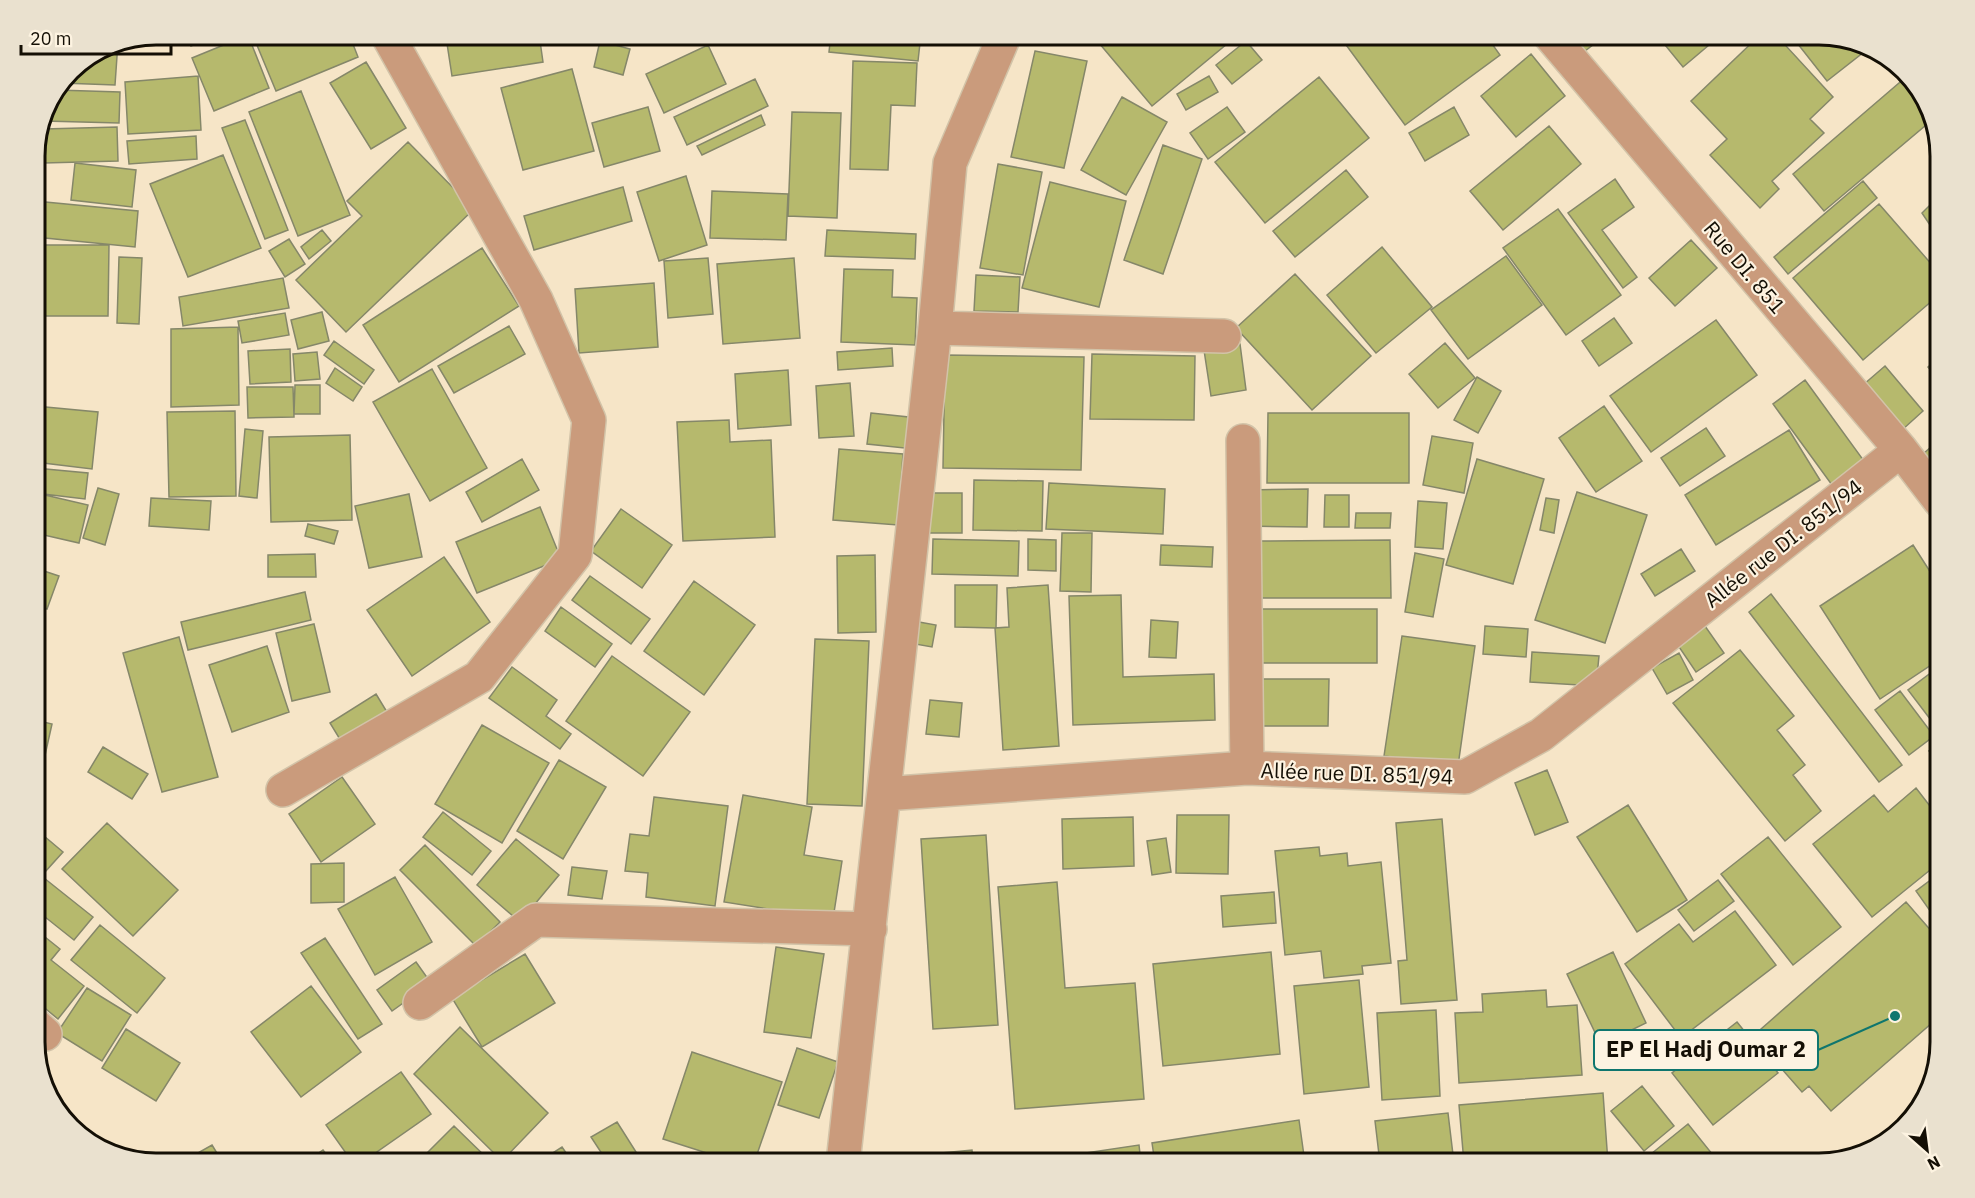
<svg xmlns="http://www.w3.org/2000/svg" width="1975" height="1198" font-family="'IBM Plex Sans',sans-serif">
	<rect width="100%" height="100%" fill="#f6e5c7"/>
	<path fill="#b6b96d" stroke="#858769" stroke-width="1.5" d="M187,34H221L191,46Z
		M263,34H349L358,57L276,91L254,38Z
		M463,34H539L543,62L452,76L446,37Z
		M610,34H637L634,45L609,36Z
		M774,34H806L776,42Z
		M831,34H921L918,61L829,52Z
		M948,34H974L972,41Z
		M1109,34H1239L1152,106L1099,43Z
		M1275,34H1289L1280,41Z
		M1338,34H1485L1500,55L1405,125Z
		M1558,34H1607L1576,58Z
		M1656,34H1722L1683,67Z
		M1761,34H1775L1833,97L1810,119L1824,133L1772,181L1779,189L1760,208L1710,155L1727,139L1691,101Z
		M1790,34H1819L1869,48L1827,81Z
		M248,35L269,88L214,111L192,58Z
		M600,41L630,49L623,75L594,67Z
		M1246,41L1262,60L1232,84L1216,65Z
		M118,42L115,85L62,83L70,70L110,44Z
		M708,45L726,84L664,113L646,74Z
		M1035,51L1087,61L1064,168L1011,157Z
		M1531,54L1565,96L1516,137L1481,96Z
		M853,61L917,63L915,106L891,105L888,170L850,169Z
		M366,62L406,128L371,149L330,83Z
		M572,69L594,151L523,170L501,88Z
		M198,76L201,130L128,134L125,82Z
		M1209,76L1218,92L1186,110L1177,94Z
		M1319,77L1369,138L1265,223L1215,162Z
		M1906,77L1924,95L1932,120L1824,211L1793,174Z
		M755,79L768,106L687,145L674,117Z
		M56,90L120,92L119,123L44,121L45,107Z
		M301,91L350,215L298,236L249,112Z
		M1122,97L1167,122L1126,195L1081,170Z
		M648,107L660,151L604,167L592,123Z
		M1227,107L1245,132L1208,159L1190,133Z
		M1454,107L1469,135L1425,161L1409,133Z
		M792,112L841,113L837,218L788,216Z
		M761,115L765,125L702,155L697,146Z
		M245,120L288,230L265,239L222,128Z
		M1549,126L1581,164L1503,230L1470,191Z
		M117,127L118,161L44,163V129Z
		M196,136L197,159L129,164L127,141Z
		M408,142L474,209L346,332L296,280L362,216L347,201Z
		M1163,145L1202,159L1163,274L1124,260Z
		M223,155L261,248L188,277L150,184Z
		M75,163L136,170L132,207L71,200Z
		M998,164L1042,172L1023,275L980,268Z
		M1346,170L1368,197L1295,257L1273,231Z
		M686,176L707,245L659,261L637,192Z
		M1615,179L1634,207L1602,230L1637,277L1623,288L1568,213Z
		M1863,181L1877,198L1788,274L1774,257Z
		M1050,182L1126,201L1099,307L1022,288Z
		M623,187L632,221L534,250L524,216Z
		M712,191L788,194L786,240L710,238Z
		M1940,195V240L1922,213Z
		M35,201L138,211L135,247L35,237Z
		M1879,204L1940,274V294L1863,360L1793,278Z
		M1558,209L1621,295L1566,335L1503,248Z
		M322,230L331,241L309,259L301,247Z
		M827,230L916,234L915,259L825,256Z
		M289,239L305,264L285,277L269,251Z
		M1691,240L1717,268L1675,306L1649,278Z
		M35,245H109L108,316H35Z
		M1382,247L1432,307L1376,353L1327,295Z
		M482,248L519,306L399,382L363,325Z
		M1506,256L1542,305L1468,359L1431,310Z
		M119,257L142,258L139,324L117,323Z
		M708,258L713,314L668,318L664,261Z
		M794,258L800,338L723,344L717,264Z
		M844,269L893,270L892,297L917,298L915,345L841,342Z
		M1295,274L1371,356L1312,410L1236,328Z
		M976,275L1020,277L1018,312L974,311Z
		M283,278L289,308L183,326L179,297Z
		M654,283L658,347L579,353L575,289Z
		M322,312L329,341L298,349L291,320Z
		M285,313L289,335L242,343L238,321Z
		M1614,318L1632,343L1599,366L1582,341Z
		M1716,320L1757,375L1651,452L1610,396Z
		M509,326L525,354L454,393L438,366Z
		M238,327L239,405L171,407V329Z
		M334,341L374,370L364,384L324,355Z
		M1445,343L1475,378L1438,408L1409,374Z
		M1240,344L1246,390L1211,396L1204,350Z
		M892,348L893,366L838,370L837,352Z
		M290,349L291,382L250,384L248,351Z
		M317,352L320,379L295,381L293,354Z
		M1092,354L1195,356L1194,420L1090,419Z
		M945,355L1084,357L1081,470L943,468Z
		M1940,356V381L1928,367Z
		M1885,366L1923,411L1902,430L1863,385Z
		M335,368L362,387L353,401L326,383Z
		M432,369L487,468L430,501L373,402Z
		M788,370L791,425L738,429L735,374Z
		M1477,377L1501,391L1478,433L1454,420Z
		M1805,380L1864,461L1832,485L1773,404Z
		M850,383L854,436L819,438L816,386Z
		M295,385H320V414H294Z
		M247,387H293L294,417L248,418Z
		M35,406L98,412L92,469L35,462Z
		M1604,406L1642,461L1596,492L1559,438Z
		M235,411L236,496L169,497L167,412Z
		M871,413L918,418L914,449L867,444Z
		M1268,413H1409V483H1267Z
		M729,420L730,442L771,440L775,537L683,541L677,422Z
		M1706,428L1725,456L1680,486L1661,458Z
		M245,429L263,431L257,498L239,496Z
		M1789,430L1820,480L1716,545L1685,495Z
		M350,435L352,520L271,522L269,437Z
		M1432,436L1473,443L1464,493L1423,485Z
		M1940,439V474L1923,454Z
		M839,449L903,454L898,525L833,520Z
		M522,459L539,490L482,522L466,492Z
		M1477,459L1544,479L1513,584L1446,565Z
		M35,468L88,473L85,499L35,493Z
		M974,480L1043,481L1042,531L973,530Z
		M1049,483L1165,489L1163,534L1046,529Z
		M98,488L119,494L105,545L83,538Z
		M1308,489L1307,527L1246,526L1247,490Z
		M1577,492L1647,515L1605,643L1535,620Z
		M930,493H962V533H929Z
		M409,494L422,557L369,568L355,506Z
		M45,495L88,505L79,543L35,533Z
		M1325,495H1349V527H1324Z
		M151,498L211,501L209,530L149,526Z
		M1546,498L1559,500L1554,533L1540,530Z
		M1418,501L1447,503L1443,549L1415,547Z
		M540,507L561,559L477,593L456,542Z
		M621,509L672,545L642,588L591,551Z
		M1356,513H1391L1390,528H1355Z
		M308,524L338,531L334,544L305,536Z
		M1062,533H1092L1091,592L1060,591Z
		M933,539L1019,541L1018,576L932,574Z
		M1028,539L1056,540V571L1028,570Z
		M1390,540L1391,598H1259V541Z
		M1161,545L1213,547L1212,567L1160,565Z
		M1913,545L1940,587V659L1880,699L1820,606Z
		M1681,549L1695,571L1655,596L1641,574Z
		M1415,553L1444,559L1433,617L1405,612Z
		M315,554L316,577H268V555Z
		M875,555L876,632L838,633L837,556Z
		M444,557L490,622L412,676L367,610Z
		M35,568L59,576L47,609L35,605Z
		M590,576L650,619L631,644L572,600Z
		M694,581L755,625L704,695L644,651Z
		M955,585H997L996,628L955,627Z
		M1048,585L1059,746L1003,750L995,628L1009,627L1007,588Z
		M305,592L311,620L188,650L181,622Z
		M1771,594L1902,765L1879,782L1749,612Z
		M1121,595L1123,677L1214,674L1215,720L1073,725L1069,596Z
		M561,607L612,644L595,667L545,631Z
		M1257,609H1377V663H1257Z
		M1700,619L1724,653L1696,672L1673,638Z
		M1151,620L1178,622L1176,658L1149,657Z
		M919,622L936,625L932,647L915,644Z
		M314,624L330,692L292,701L276,633Z
		M1485,626L1528,629L1526,657L1483,654Z
		M1402,636L1475,646L1458,766L1384,756Z
		M179,637L218,777L162,792L123,653Z
		M815,639L869,641L862,806L807,804Z
		M267,646L289,712L232,732L209,665Z
		M1740,650L1794,716L1777,730L1805,765L1793,775L1821,811L1785,841L1673,703Z
		M1532,652L1599,656L1596,686L1530,682Z
		M1679,653L1693,680L1667,694L1652,668Z
		M612,656L690,712L643,776L566,721Z
		M1940,666V725L1937,728L1908,690Z
		M512,667L557,700L546,716L571,734L560,749L489,698Z
		M1258,679H1329L1328,726H1258Z
		M1900,691L1934,736L1909,755L1875,710Z
		M376,694L390,717L344,746L330,723Z
		M930,700L962,703L959,737L926,734Z
		M35,720L52,724L35,800Z
		M482,725L549,763L502,843L435,804Z
		M1940,743V767L1929,751Z
		M103,747L148,774L132,799L88,772Z
		M559,760L606,787L563,859L517,831Z
		M1547,770L1568,822L1535,835L1515,783Z
		M342,777L375,824L321,862L289,814Z
		M1916,788L1940,819V862L1872,917L1813,844L1874,795L1888,812Z
		M743,795L812,807L804,855L842,861L833,919L724,902Z
		M654,797L728,806L715,906L646,897L648,873L625,871L630,834L649,836Z
		M1628,805L1687,900L1637,932L1577,837Z
		M443,812L491,851L472,875L423,837Z
		M1177,815H1229L1228,874L1176,873Z
		M1133,817L1134,866L1063,869L1062,819Z
		M1442,819L1457,1000L1401,1004L1398,961L1407,960L1396,823Z
		M35,822L41,828L35,834Z
		M107,823L178,890L133,936L62,869Z
		M986,835L998,1025L933,1029L921,839Z
		M44,836L63,852L35,883V847Z
		M1768,837L1841,927L1793,965L1721,874Z
		M1166,838L1171,872L1152,875L1147,841Z
		M516,839L559,875L520,922L477,885Z
		M425,845L500,922L476,946L400,870Z
		M1319,847L1320,856L1347,853L1348,866L1381,862L1391,963L1362,966L1363,974L1324,978L1321,951L1285,955L1275,851Z
		M344,863V902L311,903V864Z
		M572,867L607,871L602,899L568,895Z
		M1940,873V925L1916,891Z
		M395,877L432,942L375,975L338,909Z
		M44,878L93,917L74,940L35,909V889Z
		M1718,880L1734,901L1694,931L1678,910Z
		M1057,882L1065,988L1135,983L1144,1099L1015,1109L998,887Z
		M1274,892L1276,923L1223,927L1221,896Z
		M1906,902L1940,941V971L1931,979L1940,990V1016L1831,1111L1809,1086L1802,1092L1753,1036Z
		M1735,911L1776,965L1681,1038L1625,964L1679,924L1693,942Z
		M100,925L165,978L137,1013L71,960Z
		M35,929L60,949L51,960L84,986L58,1019L35,1000Z
		M325,938L382,1024L358,1039L301,953Z
		M776,947L824,954L811,1038L764,1032Z
		M1271,952L1280,1054L1163,1066L1153,964Z
		M1613,952L1646,1023L1601,1045L1567,974Z
		M525,954L555,1003L482,1047L452,998Z
		M416,962L431,983L392,1011L377,990Z
		M1359,980L1369,1087L1304,1094L1294,986Z
		M311,986L361,1052L301,1097L251,1032Z
		M87,988L131,1015L102,1061L57,1033Z
		M1546,990L1547,1007L1577,1005L1582,1075L1459,1083L1455,1013L1483,1012L1482,994Z
		M1436,1010L1440,1096L1382,1100L1377,1013Z
		M1737,1022L1778,1073L1713,1125L1672,1073Z
		M460,1027L548,1113L502,1161L414,1074Z
		M126,1029L180,1063L156,1101L102,1068Z
		M797,1048L838,1062L819,1118L778,1105Z
		M692,1052L782,1082L754,1163H738L663,1139Z
		M401,1072L431,1114L361,1163H353L326,1125Z
		M1642,1086L1674,1126L1644,1151L1611,1111Z
		M1603,1093L1608,1163H1464L1459,1105Z
		M1448,1113L1454,1163H1380L1375,1121Z
		M1299,1120L1305,1163H1155L1152,1143Z
		M617,1122L643,1163H608L591,1137Z
		M1688,1124L1713,1155L1702,1163H1650L1646,1158Z
		M454,1126L491,1162L490,1163H417Z
		M212,1145L223,1163H180Z
		M1139,1145L1141,1163H1018Z
		M562,1147L573,1163H537Z
		M323,1150L333,1163H304Z
		M972,1150L973,1163H878V1159Z
		M661,1156L698,1163H659Z"/>
	<g fill="none" stroke-linecap="round" stroke-linejoin="round">
		<g stroke="#d2c3a8" stroke-width="36">
			<path id="minor" d="M1549,34L1901,450L1940,501
				M935,328L1224,336
				M1243,441L1247,768
				M283,790L479,677L575,555L589,420L536,300L387,34
				M884,794L1247,768L1465,777L1541,735L1901,450
				M420,1003L536,920L870,929
				M35,1025L45,1034
				M843,1163L935,328L950,163L1005,34"/>
		</g>
		<use href="#minor" stroke="#ca9b7c" stroke-width="33"/>
	</g>
	<g text-anchor="middle" dominant-baseline="central" stroke-width="4.5" stroke-linejoin="round" paint-order="stroke">
		<g font-size="21" fill="#140f05" stroke="#fdf3e1">
			<text transform="translate(1745 267) rotate(50)">Rue DI. 851</text>
			<text transform="translate(1783 543) rotate(-38)">Allée rue DI. 851/94</text>
			<text transform="translate(1357 773) rotate(2)">Allée rue DI. 851/94</text>
		</g>
	</g>
	<path d="M0 0H1975V1198H0ZM156 45H1819A111 111 0 0 1 1930 156V1042A111 111 0 0 1 1819 1153H156A111 111 0 0 1 45 1042V156A111 111 0 0 1 156 45Z" fill="#eae1cf" fill-rule="evenodd"/>
	<path fill="none" stroke="#140f05" stroke-width="3" d="M156 45H1819A111 111 0 0 1 1930 156V1042A111 111 0 0 1 1819 1153H156A111 111 0 0 1 45 1042V156A111 111 0 0 1 156 45Z"/>
	<path fill="none" stroke="#0f766e" stroke-width="2" d="M1895 1016L1818 1050"/>
	<circle fill="#0f766e" stroke="#fdf3e1" stroke-width="2" cx="1895" cy="1016" r="6"/>
	<rect fill="#fdf3e1" stroke="#0f766e" stroke-width="2" x="1594" y="1030" width="224" height="40" rx="6"/>
	<g font-size="22" text-anchor="middle" font-weight="bold" fill="#140f05">
		<text x="1706" y="1057">EP El Hadj Oumar 2</text>
	</g>
	<g transform="translate(1927 1150) rotate(152)" stroke="#fdf3e1" stroke-width="4.5" paint-order="stroke">
	<path d="M0-4.5L10 22L0 15L-10 22Z" fill="#140f05"/>
	<text y="-9" font-size="16" font-weight="bold" text-anchor="middle" fill="#140f05">N</text>
	</g>
	<path d="M21 45v9h150v-9" fill="none" stroke="#140f05" stroke-width="3"/>
	<text x="30" y="45" font-size="18" fill="#140f05" stroke="#fdf3e1" stroke-width="4.5" paint-order="stroke">20 m</text>
</svg>
